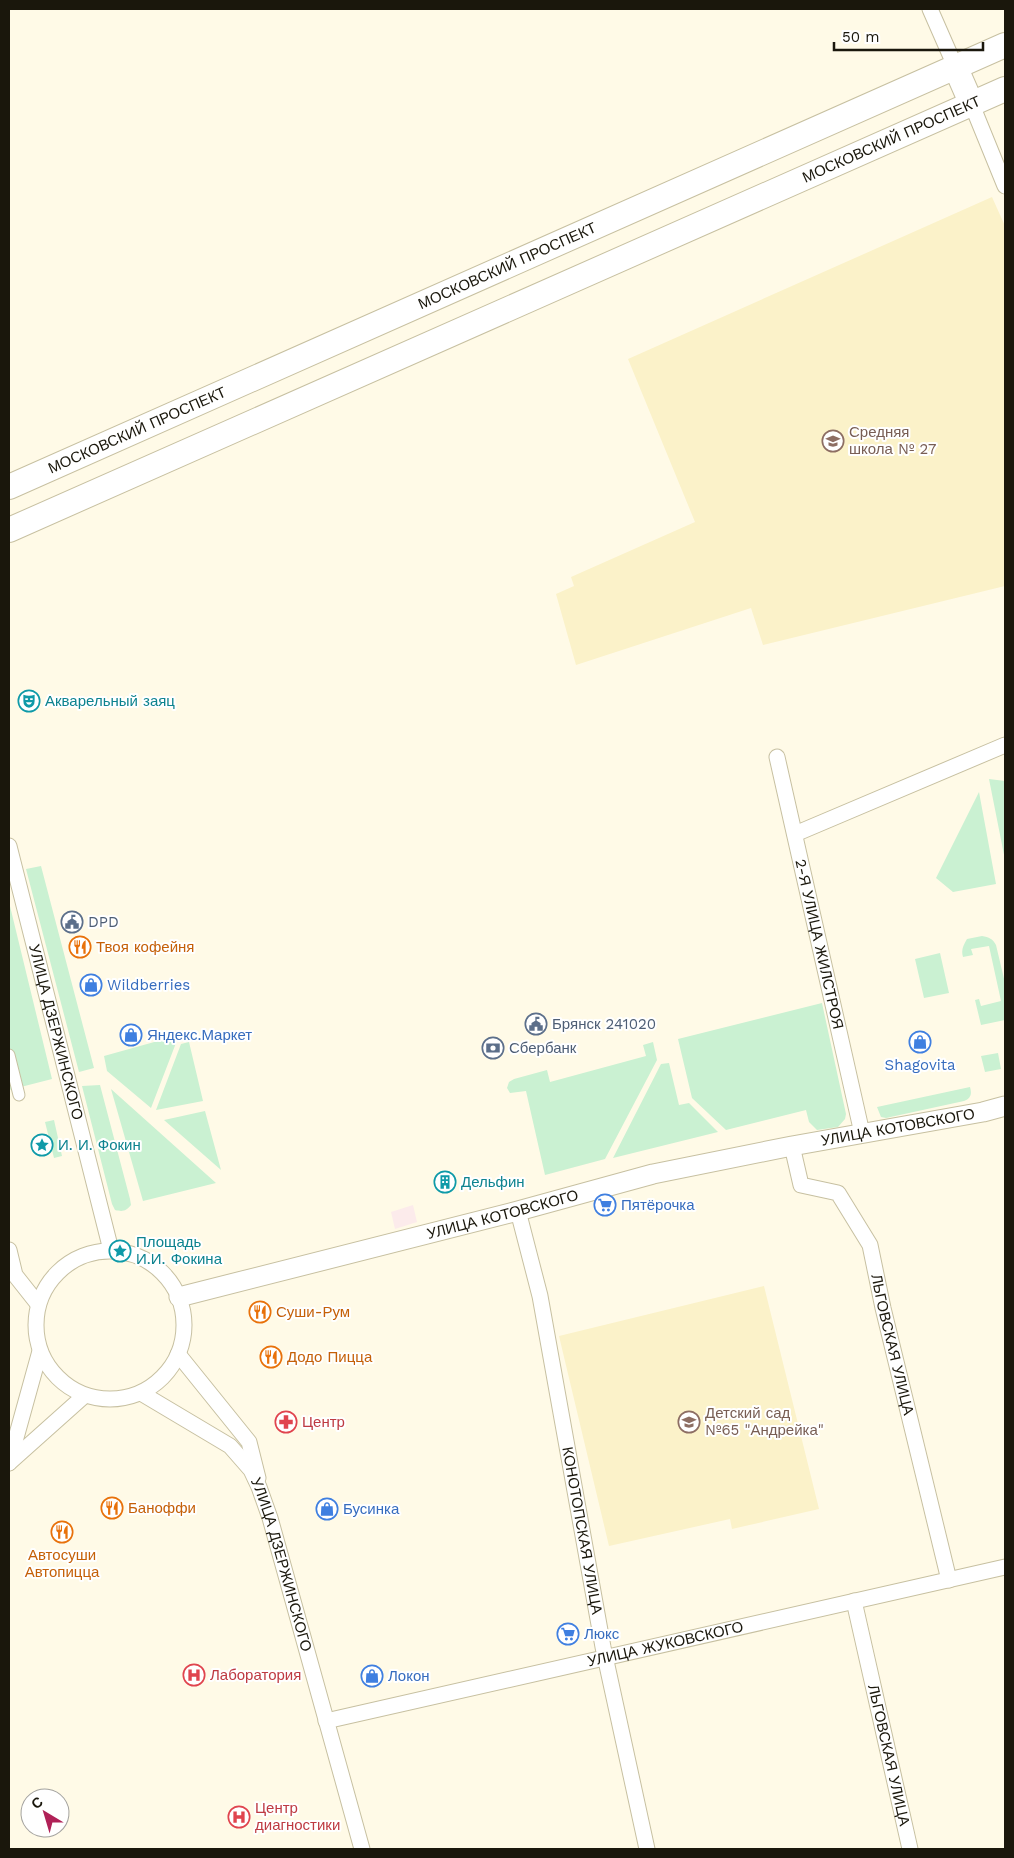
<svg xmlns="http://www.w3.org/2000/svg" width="1014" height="1858" font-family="'Work Sans',sans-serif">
	<rect width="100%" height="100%" fill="#fffae7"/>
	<path fill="#fcebeb" d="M413,1205L417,1222L395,1229L391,1212Z"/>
	<path fill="#fbf2c9" d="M992,197L1005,226V586L763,645L751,608L576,665L556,594L574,586L571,577L695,522L628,359Z
		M764,1286L819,1509L732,1529L730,1519L609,1546L559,1336Z"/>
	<path fill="#caf1d2" d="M989,779L1005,781V860Z
		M979,792L996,884L953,892L936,878Z
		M41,866L94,1068L79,1072L26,869Z
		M9,902L52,1079L9,1090Z
		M982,936C989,937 993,939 996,945L1005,983V1020L981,1025L975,1000L979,999L981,1006L1001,1001L989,946L971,949L973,955L963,957C961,950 963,946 967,939Z
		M940,953L949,993L924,998L915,959Z
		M822,1003L846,1114L845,1119L838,1127L817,1130L809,1122L806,1110L726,1130L692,1098L678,1039Z
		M165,1039L176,1043L151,1108L107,1071L104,1056Z
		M189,1042L203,1101L156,1110L181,1044Z
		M653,1042L657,1060L605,1159L545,1175L526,1091L510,1093L507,1088L509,1082L514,1079L547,1070L550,1082L646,1056L643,1045Z
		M998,1053L1001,1069L985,1072L981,1056Z
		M669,1063L679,1105L689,1103L718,1132L613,1158L661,1064Z
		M100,1085L130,1199L131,1205C126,1211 123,1212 115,1210L112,1204L82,1086Z
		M970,1087C972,1094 971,1098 964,1101L886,1118L881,1117L877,1107Z
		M111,1089L216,1183L143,1201Z
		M205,1111L221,1170L164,1120Z
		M54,1120L62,1156L54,1158L45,1122Z"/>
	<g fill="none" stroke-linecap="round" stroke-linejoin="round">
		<g stroke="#c7c0a1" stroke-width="13">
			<path id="pedestrian" d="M9,1055L19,1095"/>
		</g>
		<g stroke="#c7c0a1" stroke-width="17">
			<g id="minor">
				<path d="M930,9L955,66"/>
				<path d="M972,105L1005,186"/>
				<path id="s1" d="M777,757L862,1133"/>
				<path d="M795,834L1005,745"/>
				<path id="s2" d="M9,846L111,1250"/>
				<path id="s3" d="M792,1146L801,1185L838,1193L870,1245L883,1308L949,1580"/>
				<path id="s4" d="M518,1211L540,1296L603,1647L647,1849"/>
				<path d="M9,1250L15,1275L38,1304"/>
				<circle cx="110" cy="1325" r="74"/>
				<path d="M178,1354L249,1442L258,1478"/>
				<path id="s5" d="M141,1393L230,1446L251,1470L259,1487L270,1518L362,1849"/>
				<path d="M9,1463L40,1351"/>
				<path d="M9,1463L84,1396"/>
				<path id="s6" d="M854,1601L910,1849"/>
				<path id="s7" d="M326,1721L1005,1567"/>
			</g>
		</g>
		<g stroke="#c7c0a1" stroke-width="21">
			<g id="tertiary">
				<path id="s8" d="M179,1297L518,1211L653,1174L792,1146L983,1112L1005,1106"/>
			</g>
		</g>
		<g stroke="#c7c0a1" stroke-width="26">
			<g id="primary">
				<path d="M955,66L972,105"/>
				<path id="s9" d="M9,487L1005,45"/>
				<path id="s10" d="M9,530L1005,89"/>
			</g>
		</g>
		<use href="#pedestrian" stroke="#fff" stroke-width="11"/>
		<use href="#minor" stroke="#fff" stroke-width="15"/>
		<use href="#tertiary" stroke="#fff" stroke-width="19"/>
		<use href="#primary" stroke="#fff" stroke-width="24"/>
	</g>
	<defs>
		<g id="school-ring" transform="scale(1.125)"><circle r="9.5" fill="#fff" stroke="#8d6e63" stroke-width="1.5"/><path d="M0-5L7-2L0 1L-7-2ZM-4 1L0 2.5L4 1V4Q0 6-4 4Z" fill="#8d6e63"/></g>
		<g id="theatre-ring" transform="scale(1.125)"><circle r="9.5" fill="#fff" stroke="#0f9aa8" stroke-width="1.5"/><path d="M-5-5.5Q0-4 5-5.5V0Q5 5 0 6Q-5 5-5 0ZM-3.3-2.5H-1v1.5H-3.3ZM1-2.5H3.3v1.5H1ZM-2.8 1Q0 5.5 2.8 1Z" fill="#0f9aa8"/></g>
		<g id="civic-ring" transform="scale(1.125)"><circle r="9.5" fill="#fff" stroke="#5c6f8a" stroke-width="1.5"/><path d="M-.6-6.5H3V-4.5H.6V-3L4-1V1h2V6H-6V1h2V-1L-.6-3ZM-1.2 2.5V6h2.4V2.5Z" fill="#5c6f8a"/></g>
		<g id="restaurant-ring" transform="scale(1.125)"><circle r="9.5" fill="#fff" stroke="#e8710a" stroke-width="1.5"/><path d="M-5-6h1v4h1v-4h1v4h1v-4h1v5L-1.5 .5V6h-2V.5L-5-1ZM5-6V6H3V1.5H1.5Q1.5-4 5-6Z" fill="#e8710a"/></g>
		<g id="shop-ring" transform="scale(1.125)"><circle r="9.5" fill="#fff" stroke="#3f7fe0" stroke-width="1.5"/><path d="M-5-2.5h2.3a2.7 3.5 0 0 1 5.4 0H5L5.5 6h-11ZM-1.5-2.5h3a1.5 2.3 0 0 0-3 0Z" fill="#3f7fe0"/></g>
		<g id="bank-ring" transform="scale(1.125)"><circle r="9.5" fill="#fff" stroke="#5c6f8a" stroke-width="1.5"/><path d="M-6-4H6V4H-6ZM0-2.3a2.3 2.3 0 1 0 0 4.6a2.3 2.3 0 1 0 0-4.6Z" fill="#5c6f8a"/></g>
		<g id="sight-ring" transform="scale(1.125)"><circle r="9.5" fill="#fff" stroke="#0f9aa8" stroke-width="1.5"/><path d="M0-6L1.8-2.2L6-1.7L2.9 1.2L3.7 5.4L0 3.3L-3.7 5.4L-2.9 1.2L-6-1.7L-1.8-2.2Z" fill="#0f9aa8"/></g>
		<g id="building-ring" transform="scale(1.125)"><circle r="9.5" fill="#fff" stroke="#0f9aa8" stroke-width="1.5"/><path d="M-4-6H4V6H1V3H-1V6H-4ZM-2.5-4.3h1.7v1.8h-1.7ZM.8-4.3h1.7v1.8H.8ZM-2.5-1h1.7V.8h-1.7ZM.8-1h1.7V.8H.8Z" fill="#0f9aa8"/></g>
		<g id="supermarket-ring" transform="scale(1.125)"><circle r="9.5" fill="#fff" stroke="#3f7fe0" stroke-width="1.5"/><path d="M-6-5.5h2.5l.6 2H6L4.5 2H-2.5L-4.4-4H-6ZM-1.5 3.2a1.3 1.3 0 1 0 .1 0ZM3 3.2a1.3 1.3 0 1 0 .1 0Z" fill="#3f7fe0"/></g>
		<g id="pharmacy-ring" transform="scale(1.125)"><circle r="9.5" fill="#fff" stroke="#e0444e" stroke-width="1.5"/><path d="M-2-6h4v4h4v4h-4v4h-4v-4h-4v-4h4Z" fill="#e0444e"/></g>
		<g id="hospital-ring" transform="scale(1.125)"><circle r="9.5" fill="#fff" stroke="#e0444e" stroke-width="1.5"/><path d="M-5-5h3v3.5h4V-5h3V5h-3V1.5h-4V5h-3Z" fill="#e0444e"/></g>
	</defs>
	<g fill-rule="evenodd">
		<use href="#school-ring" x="833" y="441"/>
		<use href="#theatre-ring" x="29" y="701"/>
		<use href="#civic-ring" x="72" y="922"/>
		<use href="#restaurant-ring" x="80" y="947"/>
		<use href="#shop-ring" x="91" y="985"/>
		<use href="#civic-ring" x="536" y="1024"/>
		<use href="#shop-ring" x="131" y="1035"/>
		<use href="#shop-ring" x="920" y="1042"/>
		<use href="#bank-ring" x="493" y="1048"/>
		<use href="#sight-ring" x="42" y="1145"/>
		<use href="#building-ring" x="445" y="1182"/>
		<use href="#supermarket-ring" x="605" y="1205"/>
		<use href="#sight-ring" x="120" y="1251"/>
		<use href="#restaurant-ring" x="260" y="1312"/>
		<use href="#restaurant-ring" x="271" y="1357"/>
		<use href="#pharmacy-ring" x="286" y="1422"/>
		<use href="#school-ring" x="689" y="1422"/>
		<use href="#restaurant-ring" x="112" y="1508"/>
		<use href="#shop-ring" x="327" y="1509"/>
		<use href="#restaurant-ring" x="62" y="1532"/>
		<use href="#supermarket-ring" x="568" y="1634"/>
		<use href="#hospital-ring" x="194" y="1675"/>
		<use href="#shop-ring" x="372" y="1676"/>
		<use href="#hospital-ring" x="239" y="1817"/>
	</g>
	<g text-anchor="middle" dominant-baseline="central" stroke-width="4" stroke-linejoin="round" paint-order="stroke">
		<g font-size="15" fill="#1a170c" stroke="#fff">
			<text stroke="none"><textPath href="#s10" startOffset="965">МОСКОВСКИЙ ПРОСПЕКТ</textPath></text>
			<text stroke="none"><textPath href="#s9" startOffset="545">МОСКОВСКИЙ ПРОСПЕКТ</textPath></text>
			<text stroke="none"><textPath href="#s9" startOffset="140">МОСКОВСКИЙ ПРОСПЕКТ</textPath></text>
			<text stroke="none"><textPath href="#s1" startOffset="192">2-Я УЛИЦА ЖИЛСТРОЯ</textPath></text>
			<text stroke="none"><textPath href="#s2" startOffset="192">УЛИЦА ДЗЕРЖИНСКОГО</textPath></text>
			<text stroke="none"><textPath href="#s8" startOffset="739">УЛИЦА КОТОВСКОГО</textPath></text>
			<text stroke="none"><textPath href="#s8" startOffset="334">УЛИЦА КОТОВСКОГО</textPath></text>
			<text stroke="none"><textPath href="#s3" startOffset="241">ЛЬГОВСКАЯ УЛИЦА</textPath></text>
			<text stroke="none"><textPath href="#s4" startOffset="326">КОНОТОПСКАЯ УЛИЦА</textPath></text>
			<text stroke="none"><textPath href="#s5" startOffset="235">УЛИЦА ДЗЕРЖИНСКОГО</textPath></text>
			<text stroke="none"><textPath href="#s7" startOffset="348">УЛИЦА ЖУКОВСКОГО</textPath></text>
			<text stroke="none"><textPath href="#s6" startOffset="158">ЛЬГОВСКАЯ УЛИЦА</textPath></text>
		</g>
		<g font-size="15" fill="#785e54" stroke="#fff" text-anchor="start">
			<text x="849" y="432">Средняя<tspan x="849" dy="17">школа № 27</tspan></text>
			<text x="705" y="1413">Детский сад<tspan x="705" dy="17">№65 "Андрейка"</tspan></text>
		</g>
		<g font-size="15" fill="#0d838f" stroke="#fff" text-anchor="start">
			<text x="45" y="701">Акварельный заяц</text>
			<text x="58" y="1145">И. И. Фокин</text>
			<text x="461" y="1182">Дельфин</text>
			<text x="136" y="1242">Площадь<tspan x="136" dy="17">И.И. Фокина</tspan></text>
		</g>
		<g font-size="15" fill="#4e5e75" stroke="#fff" text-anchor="start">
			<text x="88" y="922">DPD</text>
			<text x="552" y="1024">Брянск 241020</text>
			<text x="509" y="1048">Сбербанк</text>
		</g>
		<g font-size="15" fill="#c56008" stroke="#fff" text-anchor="start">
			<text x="96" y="947">Твоя кофейня</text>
			<text x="276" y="1312">Суши-Рум</text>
			<text x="287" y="1357">Додо Пицца</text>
			<text x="128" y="1508">Баноффи</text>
			<text x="62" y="1555" text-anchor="middle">Автосуши<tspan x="62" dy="17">Автопицца</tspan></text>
		</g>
		<g font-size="15" fill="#366cbe" stroke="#fff" text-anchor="start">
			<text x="107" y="985">Wildberries</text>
			<text x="147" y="1035">Яндекс.Маркет</text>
			<text x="920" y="1065" text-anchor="middle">Shagovita</text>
			<text x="621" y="1205">Пятёрочка</text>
			<text x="343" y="1509">Бусинка</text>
			<text x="584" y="1634">Люкс</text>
			<text x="388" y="1676">Локон</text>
		</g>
		<g font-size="15" fill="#be3a42" stroke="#fff" text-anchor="start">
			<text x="302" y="1422">Центр</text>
			<text x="210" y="1675">Лаборатория</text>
			<text x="255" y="1808">Центр<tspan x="255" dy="17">диагностики</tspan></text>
		</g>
	</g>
	<rect width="1014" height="1858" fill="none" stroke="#1a170c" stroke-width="20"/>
	<g transform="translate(45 1813) rotate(322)"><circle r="24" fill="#ffffff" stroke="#a3a29e"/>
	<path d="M0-4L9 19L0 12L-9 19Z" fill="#b02157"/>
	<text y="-8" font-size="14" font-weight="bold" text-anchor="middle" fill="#1a170c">С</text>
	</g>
	<path d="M834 42v8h149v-8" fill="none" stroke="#1a170c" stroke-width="2.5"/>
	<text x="842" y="42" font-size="15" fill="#1a170c" stroke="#ffffff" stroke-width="4" paint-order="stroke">50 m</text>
</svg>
